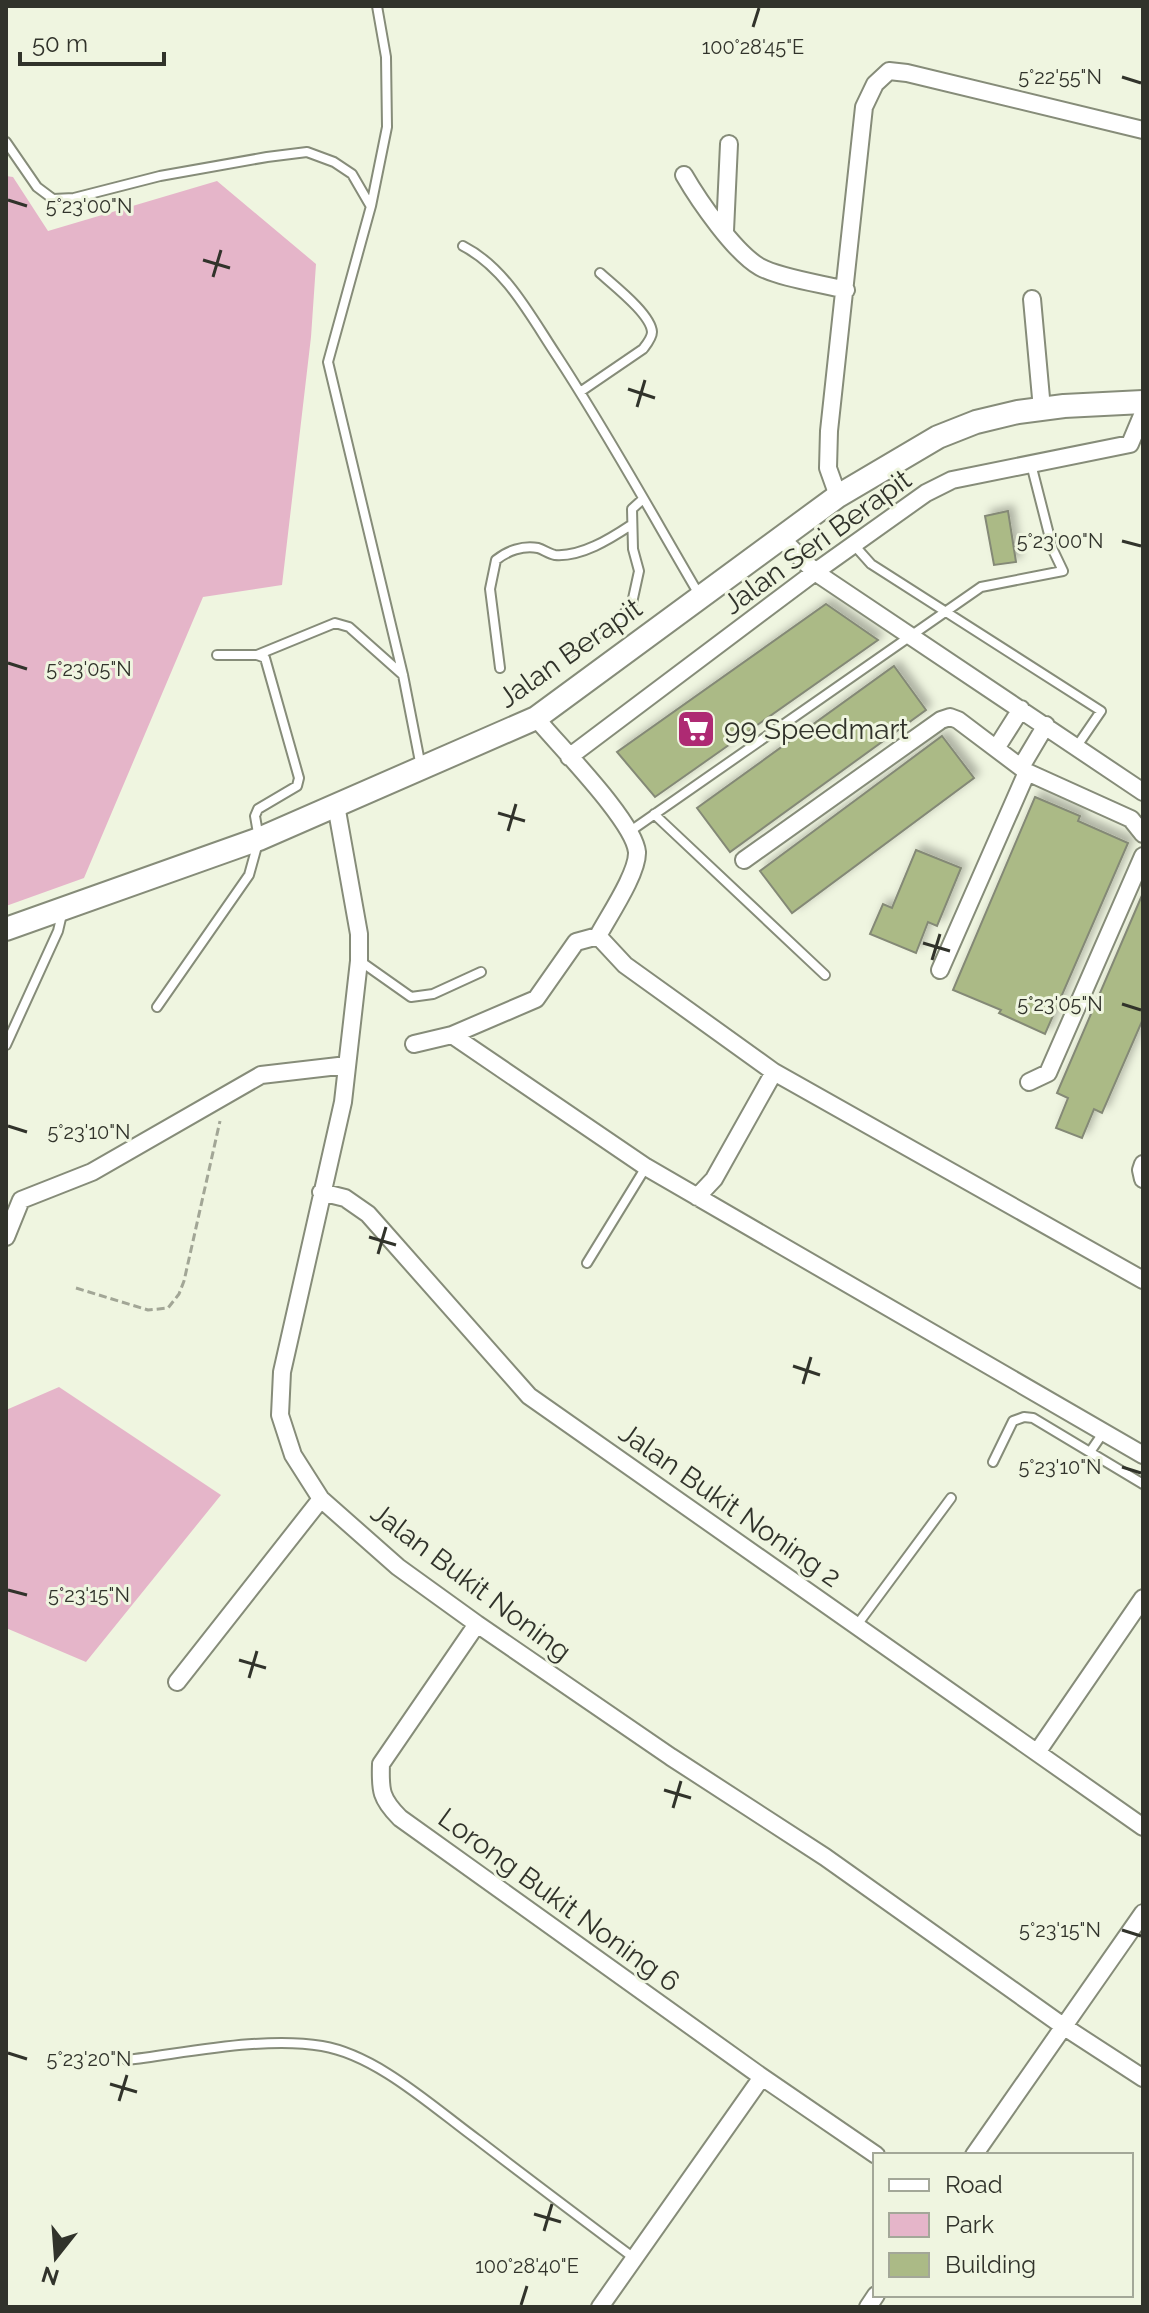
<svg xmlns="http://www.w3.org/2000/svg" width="1149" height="2313" font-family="Raleway,sans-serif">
	<defs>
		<filter id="shadow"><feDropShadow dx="5.5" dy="-5.5" stdDeviation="4" flood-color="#0004"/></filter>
	</defs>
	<rect width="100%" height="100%" fill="#eff5e0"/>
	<path fill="#e5b5c9" d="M6,176L13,177L48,231L217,181L316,264L311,337L282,585L203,597L84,878L6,906Z
		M59,1387L221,1495L86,1662L6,1628V1410Z"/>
	<path fill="#abba86" stroke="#848976" stroke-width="2" filter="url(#shadow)" d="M1008,511L1016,562L994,565L985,516Z
		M826,604L878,640L655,797L617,752Z
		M894,666L926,710L730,852L697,808Z
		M942,736L974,778L792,913L760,871Z
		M1035,797L1080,816L1078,821L1128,843L1045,1034L999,1013L1001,1010L953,990Z
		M916,850L961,868L937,926L928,922L916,953L870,934L883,904L892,908Z
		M1143,893V1019L1102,1113L1094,1109L1082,1138L1056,1128L1068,1098L1057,1093Z"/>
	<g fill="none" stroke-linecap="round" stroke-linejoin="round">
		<g stroke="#868c79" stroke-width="12">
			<path id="service" d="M377,6L386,57L387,127L371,206L328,362L403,675L421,767
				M6,142L37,187L53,199L74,198L160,176L267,157L307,152L334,162L352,174L370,205
				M463,246C506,268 531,317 557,356C608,434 653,516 700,596
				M580,392L643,349C646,345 652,338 652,332C651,314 613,285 600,273
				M854,545L871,564L1101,711L1077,746
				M569,654L620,619L632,603L639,571L633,549L632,509L643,499
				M257,655L335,623L349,627L403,675
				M500,668L490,589L496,560C507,551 523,545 538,548C544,550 549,554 555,555C581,557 610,539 631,525
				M654,814L825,975
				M629,832L981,587L1063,571L1053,550L1031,464
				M360,961L411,997L433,994L481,972
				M157,1007L249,875L259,839L255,816L258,809L297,786L299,778L265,658L257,655H217
				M6,1045L58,931L62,914
				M587,1263L646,1167
				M1090,1452L1103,1433
				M993,1462L1013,1421L1024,1417L1033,1418L1143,1484
				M857,1625L951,1498
				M127,2060C186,2053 264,2036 322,2046C377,2055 434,2108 478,2140C530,2180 582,2219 634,2258"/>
		</g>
		<g stroke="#868c79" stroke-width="20">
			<path id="minor" d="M684,175C699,201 735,253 760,267C780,278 823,284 846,290
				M725,231L729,144
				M1032,299L1042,409
				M838,496L828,468L829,431L864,107L875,84L889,71L907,73L1143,130
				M782,539L815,572L1143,792
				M536,718C559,746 634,821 637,852C638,873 608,917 598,936L625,965L774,1072L1143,1280
				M997,747L1021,709
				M569,757L815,572L926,493L952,480L1130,444L1143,413
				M1021,767L1046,725
				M336,805L359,934V961L343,1102L282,1372L280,1415L293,1455L321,1499L398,1567L477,1624L671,1757L825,1857L1063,2026L1143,2078
				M744,860L941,720L950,717L958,720L1027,772L1131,819L1143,834
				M940,970L1027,772
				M452,1035L646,1167L1143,1455
				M414,1044L452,1035L536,999L576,942L598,936
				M1029,1082L1048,1073L1143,856
				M1143,1164L1141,1170L1143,1179
				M321,1192L345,1198L368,1214L529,1396L1143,1827
				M697,1197L714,1179L774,1072
				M6,1237L21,1200L92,1172L261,1075L347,1065
				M477,1624L381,1764C380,1791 381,1799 400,1818L762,2077L876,2155
				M177,1682L321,1499
				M1038,1751L1143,1598
				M974,2155L1143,1913
				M600,2307L762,2077
				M868,2307L876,2295"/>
		</g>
		<g stroke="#868c79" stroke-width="26">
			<path id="secondary" d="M6,929L259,839L536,718L838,496L938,437L976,422L1018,412L1064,406L1143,402"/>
		</g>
		<path stroke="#a2a696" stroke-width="3" stroke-dasharray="8 4" stroke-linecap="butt" d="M76,1288L148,1310L168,1308L179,1294L184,1281L220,1121"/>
		<use href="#service" stroke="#fff" stroke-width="8"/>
		<use href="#minor" stroke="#fff" stroke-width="16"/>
		<use href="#secondary" stroke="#fff" stroke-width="22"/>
	</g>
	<path fill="none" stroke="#31332b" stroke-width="3" d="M753,27L759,8M1122,77L1141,83M8,200L27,206M203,260L230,268M213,277L221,250M628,389L655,398M637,407L645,380M1122,541L1141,546M8,663L27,669M498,813L525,821M508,831L516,804M923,943L950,951M932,960L940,934M1122,1004L1141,1010M8,1126L27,1132M369,1237L396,1245M378,1254L386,1227M793,1366L820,1375M803,1384L811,1357M1122,1467L1141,1473M8,1590L27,1595M239,1660L266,1668M249,1678L257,1651M664,1790L691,1798M673,1808L681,1781M1122,1930L1141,1936M8,2053L27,2059M110,2084L137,2092M119,2101L127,2075M534,2214L561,2222M544,2231L552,2204M521,2305L527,2286"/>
	<defs>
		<g id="supermarket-square" transform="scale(2)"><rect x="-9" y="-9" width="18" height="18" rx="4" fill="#ae2a73" stroke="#eff5e0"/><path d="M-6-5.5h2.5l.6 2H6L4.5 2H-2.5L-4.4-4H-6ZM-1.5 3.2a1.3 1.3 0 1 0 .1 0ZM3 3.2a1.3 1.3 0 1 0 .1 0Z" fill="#fff"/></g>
	</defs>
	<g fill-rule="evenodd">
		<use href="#supermarket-square" x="696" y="729"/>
	</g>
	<g text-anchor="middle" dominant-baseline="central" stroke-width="6" stroke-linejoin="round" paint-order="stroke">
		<g font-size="28" fill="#31332b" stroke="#eff5e0">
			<text transform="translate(817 542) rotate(-36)">Jalan Seri Berapit</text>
			<text transform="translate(570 653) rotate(-35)">Jalan Berapit</text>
			<text transform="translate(730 1505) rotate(35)">Jalan Bukit Noning 2</text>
			<text transform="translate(471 1582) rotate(37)">Jalan Bukit Noning</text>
			<text transform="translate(559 1900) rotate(36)">Lorong Bukit Noning 6</text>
		</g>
		<g font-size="28" fill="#31332b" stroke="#eff5e0" text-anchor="start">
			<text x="724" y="729">99 Speedmart</text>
		</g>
	</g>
	<g font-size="20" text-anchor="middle" fill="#31332b" stroke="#eff5e0" stroke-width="6" stroke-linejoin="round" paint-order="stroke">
		<text x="753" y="54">100°28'45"E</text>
		<text x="1060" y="84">5°22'55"N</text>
		<text x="89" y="213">5°23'00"N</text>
		<text x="1060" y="548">5°23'00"N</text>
		<text x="89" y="676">5°23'05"N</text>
		<text x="1060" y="1011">5°23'05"N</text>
		<text x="89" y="1139">5°23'10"N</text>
		<text x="1060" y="1474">5°23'10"N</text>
		<text x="89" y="1602">5°23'15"N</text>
		<text x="1060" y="1937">5°23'15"N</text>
		<text x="89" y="2066">5°23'20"N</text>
		<text x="527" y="2273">100°28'40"E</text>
	</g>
	<rect width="1149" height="2313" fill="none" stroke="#31332b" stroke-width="16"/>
	<rect x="873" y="2153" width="260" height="144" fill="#eff5e0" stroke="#a3a798" stroke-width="2"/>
	<rect x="889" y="2179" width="40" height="12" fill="#ffffff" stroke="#a3a798" stroke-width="2"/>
	<text x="945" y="2193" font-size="24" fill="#31332b">Road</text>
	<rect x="889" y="2213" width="40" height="24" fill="#e5b5c9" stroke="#a3a798" stroke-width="2"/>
	<text x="945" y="2233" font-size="24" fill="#31332b">Park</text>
	<rect x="889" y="2253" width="40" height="24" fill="#abba86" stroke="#a3a798" stroke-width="2"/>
	<text x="945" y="2273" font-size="24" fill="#31332b">Building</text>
	<g transform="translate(56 2257) rotate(197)" stroke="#eff5e0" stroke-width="6" paint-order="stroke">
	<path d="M0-6L14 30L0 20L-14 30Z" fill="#31332b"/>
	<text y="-12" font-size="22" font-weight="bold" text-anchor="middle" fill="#31332b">N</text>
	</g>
	<path d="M20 52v12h144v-12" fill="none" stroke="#31332b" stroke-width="4"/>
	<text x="32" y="52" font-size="24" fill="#31332b" stroke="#eff5e0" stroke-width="6" paint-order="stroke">50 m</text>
</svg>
